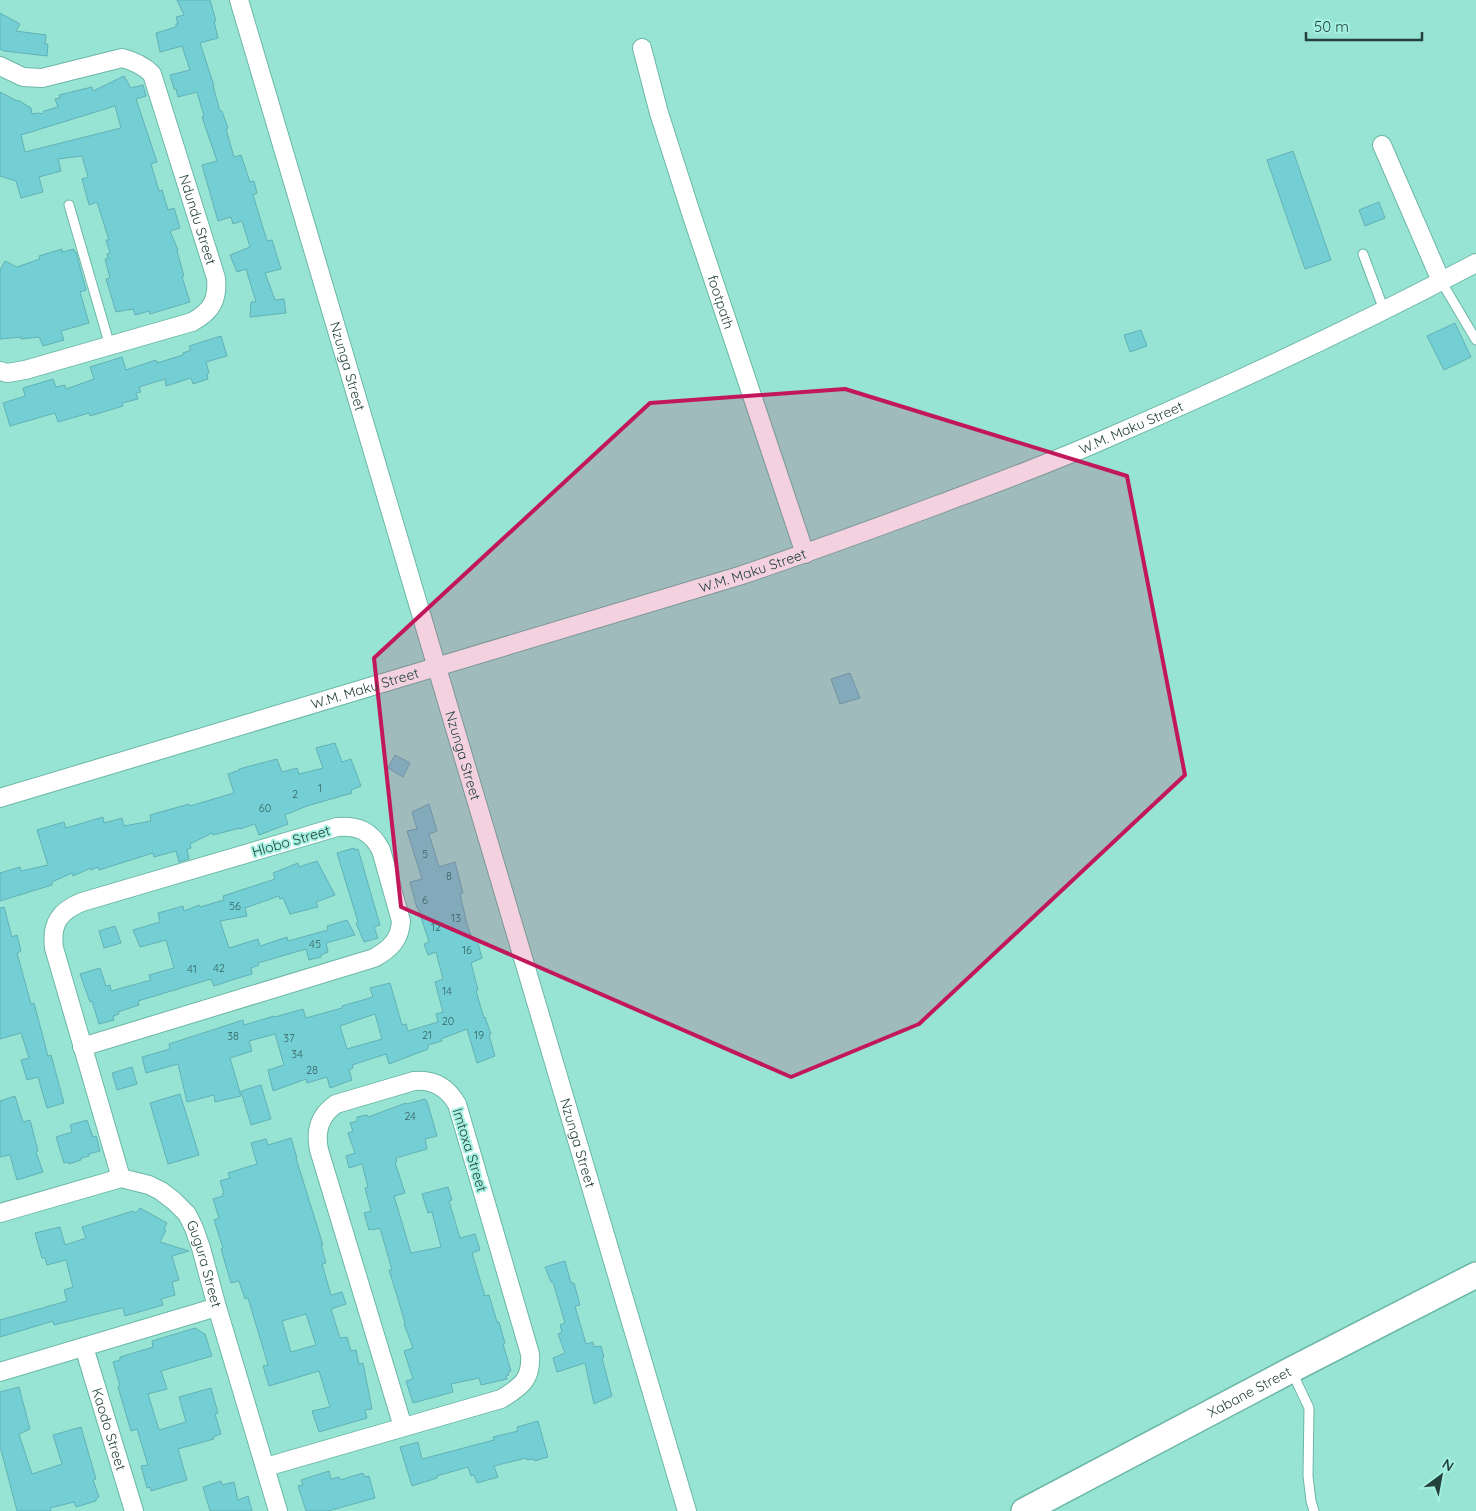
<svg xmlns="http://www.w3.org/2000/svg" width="1476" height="1511" font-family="Quicksand,sans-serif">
	<rect width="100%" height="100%" fill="#98e4d4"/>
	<path fill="#73cfd4" stroke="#61b1b5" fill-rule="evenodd" d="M177,0H210L216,21H214L218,38L200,43L214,86H213L220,111H222L228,128L226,129L234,157L241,155L250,182L254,181L257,193L253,195L267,241L272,240L281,269L265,273L275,300L284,299L286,313L250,317L251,302H256L246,269L237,272L230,255L250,247L242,221L233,224L231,217L218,221L202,165L217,161L202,117L204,116L197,92L178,97L176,89H174L170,75L190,70L182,46L160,52L156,33L176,27V24H178L176,17L184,15Z
		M0,13L20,24L16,31L46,35L45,44H48L47,56L4,51L0,49Z
		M124,76L131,88L143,85L146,96L136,99L157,162L151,164L159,191L162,190L168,210L174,208L180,228L170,231L178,250L177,251L184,276L182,277L190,302L150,314L149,311L135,315L133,309L116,312L106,279L110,278L105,259H108L107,254L110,253L106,240H109L97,202L89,205L82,179L88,177L82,156L58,159L61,171L39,177L43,192L21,198L16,181L0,176V92L17,101L18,100L31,108L32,114L39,113L42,114L44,111L58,107L55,99L60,98L59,95L92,87L93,91ZM115,106L121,128L25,152L21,135Z
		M1293,151L1331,260L1305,269L1267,160Z
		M1379,202L1385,218L1365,226L1359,210Z
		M62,249V252L74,249V252H76L86,290L80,292L89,323L61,331L64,340L43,346L39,337L21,339V337L0,339V270L5,261L17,267L40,259L39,256Z
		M1455,323L1471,357L1444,370L1427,336Z
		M1141,330L1147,346L1130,352L1124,335Z
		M221,336L227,356L206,362L209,373L207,374L208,379L193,384L191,378L166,386L165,379L139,387L141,392L136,393L138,399L122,403L123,406L90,416L89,413L58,422L55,413L10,426L3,403L25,396L23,388L53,379L56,387L65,385L66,389L94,379L90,367L122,357L126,370L156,360L157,363L183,355V353L191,350L189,346Z
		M850,673L860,698L840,704L831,679Z
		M335,743L342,762L351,759L361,786L351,790L352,793L307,806L285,815L288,824L259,835L255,824L240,829V828L213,835L212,833L190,844L191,848L187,849L189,859L179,862L176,851L154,857L153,853L99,870L98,867L91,870V868L73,876L72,873L52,882V885L0,901V873L20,867L21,871L48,865L37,830L64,822L66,828L103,817L104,823L122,818L124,826L151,821L150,815L189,804L190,806L234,793L228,774L240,770L239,769L277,759L282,772L297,768L299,774L323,768L316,748Z
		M395,755L410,763L403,777L388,768Z
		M429,804L437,831L429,834L439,867L455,862L463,893L460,894L467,924L473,941L477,940L482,958L471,963L478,990L476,991L484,1018L485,1017L491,1034L489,1035L495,1056L477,1063L467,1029L441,1039L442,1041L428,1045V1049L389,1064L386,1054L352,1065L353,1068L349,1070L352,1080L330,1088L327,1077L307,1083L306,1079L273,1091L268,1070L284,1065L275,1034L249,1041L252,1051L230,1058L241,1096L215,1102L214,1095L187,1102L178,1064L146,1073L142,1057L170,1049L169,1044L243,1020L244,1025L274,1016L275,1017L303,1009L306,1018L342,1008V1006L373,997L370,988L390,983L402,1025L406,1024L408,1031L438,1022L436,1014L443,1012L435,982L443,979L436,952L428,955L424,944L429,942L418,908H417L410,882L422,879L407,831L417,829L412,812ZM375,1014L382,1039L347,1049L340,1026Z
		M354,848L355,850L358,849L380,925L374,927L378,938L364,942L356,923L358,922L337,853Z
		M317,861L335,895L316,902L318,907L290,914L283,898L280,899L279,896L245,908L247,916L220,921L229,948L258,939L260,946L287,937L288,941L328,930L327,926L347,920L355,935L326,943L328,952L321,955V957L309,960L306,949L258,963L259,965L251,968L252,974L232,980L214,986L211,979L138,1001L139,1005L118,1012L119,1014L113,1016L114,1020L99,1024L92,1001L90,1002L80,974L100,968L106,986L110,985L111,991L151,980L149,975L174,968L166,940L140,947L133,930L160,922L158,913L183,906L184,911L199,905L200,907L224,900L223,896L275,879L273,873L298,863L299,867Z
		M4,907L12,937L17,935L21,951L17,953L31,1004L34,1003L48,1056L51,1055L64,1103L47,1108L38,1077L27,1080L21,1060L29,1058L21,1033L0,1039V908Z
		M115,926L121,943L104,948L99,931Z
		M132,1067L137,1084L117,1090L112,1073Z
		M261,1085L271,1119L251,1125L241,1091Z
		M180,1094L199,1155L168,1164L150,1103Z
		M15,1096L23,1122L30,1120L38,1151L36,1152L43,1172L17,1180L10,1155L0,1157V1101Z
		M425,1099L426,1101H427L437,1136L425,1139L427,1149L396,1158L397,1161L395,1162L405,1193L394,1196L411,1253L441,1247L432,1212L428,1213L422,1194L448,1187L452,1200L449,1201L460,1238L475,1234L480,1250L472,1253L485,1296L489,1295L497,1322H499L505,1343L503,1344L511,1371L508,1372L509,1375L506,1376L507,1379L481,1385L479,1378L451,1384L453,1392L413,1403L406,1381L413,1379L404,1351L413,1348L404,1324L405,1323L398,1299L389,1270H392L380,1228L373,1230V1229L369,1230L364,1213L371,1211L365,1188L368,1187L362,1164L349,1168L346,1156L355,1153L348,1133L353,1131L350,1123L357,1121V1117L367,1115L368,1117L406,1103L407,1104Z
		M87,1120L93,1137L96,1136L100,1151L89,1154V1156L81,1158V1160L69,1164V1162L64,1163L56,1137L72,1132L70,1125Z
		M291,1138L297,1158H296L323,1245H321L326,1263L322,1264L331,1295L342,1292L346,1304L331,1309L340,1338L347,1337L351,1351L356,1350L359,1364L363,1363L372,1409L365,1410L367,1418L319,1432L312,1411L330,1407L319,1371L269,1386L263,1366L268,1365L248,1298L245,1299L239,1281L231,1283L221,1249L223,1248L214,1220L219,1218L213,1199L223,1196L222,1194L224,1193L220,1181L230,1178L228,1173L257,1164L251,1143L266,1139L268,1145ZM306,1314L316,1345L291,1352L282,1321Z
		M140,1208L167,1223L164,1229L166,1230L160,1242L189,1251L172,1256L179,1280L172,1282L175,1295L161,1299L163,1305L125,1316L123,1308H121L54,1325L53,1321L0,1337V1320L67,1301L64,1290L73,1287L66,1260L47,1265L45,1258H42L35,1233L60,1227L65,1245L86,1238L82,1227L133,1211L136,1213Z
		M565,1261L571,1283H574L580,1305L575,1306L586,1344L593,1342L594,1347L601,1346L604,1357L602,1358L612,1396L594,1404L585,1363L557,1372L553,1358L565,1353L558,1334L562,1332L560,1325L565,1323L553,1282H551L545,1267Z
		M195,1328L205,1334L212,1356L161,1371L167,1389L148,1394L159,1430L186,1422L179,1397L211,1388L218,1413L215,1414L221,1434L213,1437L214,1439L178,1449L187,1480L151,1491L150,1487L147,1488L141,1466L148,1465L137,1429L131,1431L118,1387L120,1386L113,1362L120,1360V1357L153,1347L152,1341Z
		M19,1387L30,1429L19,1434L32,1474L62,1464L53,1435L81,1427L96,1479L93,1480L99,1497L96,1499V1501L76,1507L74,1502L50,1508L51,1511H17L0,1446V1392Z
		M538,1421L548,1457L535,1461L534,1459L527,1460L526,1458L494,1466L498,1477L477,1483L474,1475L471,1476L468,1467L437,1476V1478L412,1486L400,1447L418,1442L422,1459L494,1440L493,1437L518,1431L517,1427Z
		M329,1471L331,1479L339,1477L340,1480L363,1473L365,1477L369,1476L375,1498L328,1511H306L298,1486L303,1485L301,1480Z
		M221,1481L222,1485L234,1482L238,1500L248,1496L252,1511H210L203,1487Z"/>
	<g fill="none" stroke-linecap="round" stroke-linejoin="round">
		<g stroke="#6bb7a8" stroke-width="11">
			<path id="lane" d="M69,205L110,346
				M1363,254L1384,310
				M1441,281L1476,340
				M1292,1372L1309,1408L1308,1476L1311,1501L1314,1511"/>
		</g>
		<g stroke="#6bb7a8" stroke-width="20">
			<g id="street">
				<path id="s1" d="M239,0L687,1511"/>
				<path id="s2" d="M642,48L659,113L691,213L805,554"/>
				<path id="s3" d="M0,66L23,77L42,78L122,58C134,61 143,65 152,74L216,278C218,300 212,311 192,322L25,370L7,373L0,371"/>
				<path d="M1382,145L1441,281"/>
				<path id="s4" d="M0,798L739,576C807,553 873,529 940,504C996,483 1051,463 1105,439C1231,385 1355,327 1476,263"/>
				<path d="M82,1047L374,958C390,949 400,940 401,921L381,850C371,831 358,825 337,827L82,902C59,911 51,924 54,948L121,1178"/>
				<path id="s5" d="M0,1213L121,1178L149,1185L161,1191L174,1201L187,1214L194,1228L201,1248L217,1307L278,1511"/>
				<path id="s6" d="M84,1347L134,1511"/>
				<path d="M0,1372L217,1307"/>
				<path d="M266,1467L501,1399C521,1387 532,1379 530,1354L457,1104C447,1087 433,1079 414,1081L336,1104C320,1115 315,1131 319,1150L403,1427"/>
			</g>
		</g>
		<g stroke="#6bb7a8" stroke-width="28">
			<g id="secondary">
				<path id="s7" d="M1024,1511L1291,1370L1476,1275"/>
			</g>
		</g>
		<use href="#lane" stroke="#fff" stroke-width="9"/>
		<use href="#street" stroke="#fff" stroke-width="18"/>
		<use href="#secondary" stroke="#fff" stroke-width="25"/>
	</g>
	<path fill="#c2185b" fill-opacity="0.2" stroke="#c2185b" stroke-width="4" stroke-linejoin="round" d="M845,389L1127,476L1185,775L919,1024L791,1077L401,907L374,658L650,403Z"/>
	<g text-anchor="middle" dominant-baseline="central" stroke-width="4" stroke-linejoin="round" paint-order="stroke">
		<g font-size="11" fill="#376562">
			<text x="320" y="788">1</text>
			<text x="295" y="794">2</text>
			<text x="265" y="808">60</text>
			<text x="425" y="854">5</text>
			<text x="449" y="876">8</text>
			<text x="425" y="900">6</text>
			<text x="235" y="906">56</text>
			<text x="456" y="918">13</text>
			<text x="436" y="927">12</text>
			<text x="315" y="944">45</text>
			<text x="467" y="950">16</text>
			<text x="219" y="968">42</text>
			<text x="192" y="969">41</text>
			<text x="447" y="991">14</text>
			<text x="448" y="1021">20</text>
			<text x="427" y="1035">21</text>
			<text x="479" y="1035">19</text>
			<text x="233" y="1036">38</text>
			<text x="289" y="1038">37</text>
			<text x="297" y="1054">34</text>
			<text x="312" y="1070">28</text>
			<text x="410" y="1116">24</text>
		</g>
		<g font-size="14" fill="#23423c" stroke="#a5f1e1">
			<text stroke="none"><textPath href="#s3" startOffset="314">Ndundu Street</textPath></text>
			<text stroke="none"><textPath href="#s2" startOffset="266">footpath</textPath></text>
			<text stroke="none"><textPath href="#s1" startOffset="382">Nzunga Street</textPath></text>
			<text stroke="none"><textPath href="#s4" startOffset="1191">W.M. Maku Street</textPath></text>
			<text stroke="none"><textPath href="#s4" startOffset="786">W.M. Maku Street</textPath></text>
			<text stroke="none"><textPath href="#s4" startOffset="381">W.M. Maku Street</textPath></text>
			<text stroke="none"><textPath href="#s1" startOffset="788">Nzunga Street</textPath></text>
			<text transform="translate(291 841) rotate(-16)">Hlobo Street</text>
			<text stroke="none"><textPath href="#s1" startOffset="1192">Nzunga Street</textPath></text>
			<text transform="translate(470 1150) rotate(73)">Imtoxa Street</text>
			<text stroke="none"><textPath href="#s5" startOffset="256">Gugura Street</textPath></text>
			<text stroke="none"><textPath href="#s7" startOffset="255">Xabane Street</textPath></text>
			<text stroke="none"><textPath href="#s6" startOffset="86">Kaodo Street</textPath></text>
		</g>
	</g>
	<g transform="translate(1441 1476) rotate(32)" stroke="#a5f1e1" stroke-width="4" paint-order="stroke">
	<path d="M0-4L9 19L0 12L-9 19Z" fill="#23423c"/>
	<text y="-8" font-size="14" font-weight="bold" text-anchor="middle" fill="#23423c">N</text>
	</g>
	<path d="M1306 32v8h116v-8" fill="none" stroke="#23423c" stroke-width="2.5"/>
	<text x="1314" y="32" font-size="15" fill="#23423c" stroke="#a5f1e1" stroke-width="4" paint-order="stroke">50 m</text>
</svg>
